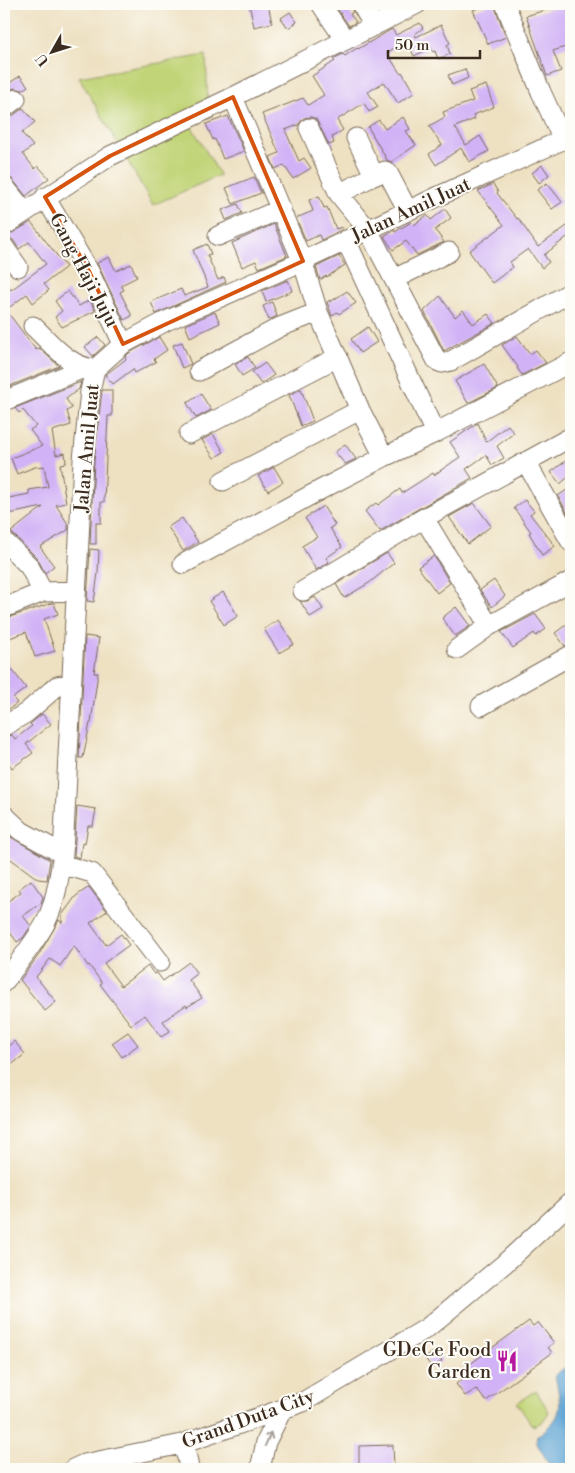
<svg xmlns="http://www.w3.org/2000/svg" width="575" height="1473" font-family="'Libre Bodoni',serif">
	<rect width="100%" height="100%" fill="#fdfcf7"/>
	<filter id="ink" filterUnits="userSpaceOnUse"><feTurbulence type="fractalNoise" baseFrequency=".02" numOctaves="2"/><feDisplacementMap in="SourceGraphic" scale="10" xChannelSelector="R" yChannelSelector="G"/><feConvolveMatrix kernelMatrix="1 2 1 2 8 2 1 2 1" color-interpolation-filters="sRGB"/></filter>
	<filter id="wash" filterUnits="userSpaceOnUse"><feTurbulence type="fractalNoise" baseFrequency=".0096" numOctaves="4" result="noise"/><feDisplacementMap in="SourceGraphic" scale="20" xChannelSelector="R" yChannelSelector="G"/><feGaussianBlur stdDeviation="1.12" result="paint"/><feColorMatrix in="noise" values="0 0 0 0 0 0 0 0 0 0 0 0 0 0 0 0 0 1.4 0 .05"/><feComposite in="paint" operator="in"/></filter>
	<g filter="url(#wash)">
		<rect width="100%" height="100%" fill="#eee1c2"/>
		<path fill="#c1d477" stroke="#7e7f4a" d="M206,55L208,106L185,115L220,175L153,205L79,77Z
			M536,1390L549,1412L543,1421L535,1426L531,1424L517,1403Z"/>
		<path fill="#5fa4d4" stroke="#4d6779" d="M571,1363V1469H552L536,1442L537,1436C566,1416 561,1406 555,1375Z"/>
		<g id="blocks">
			<path fill="#d1b2f6" d="M249,4H268L272,23L254,27Z
				M334,4H350L353,12L350,14L356,22L349,26Z
				M490,4H494L506,37L488,44L473,10Z
				M564,4H571V45L553,51L561,71L547,76L526,16Z
				M290,12L297,22L288,28L281,18Z
				M420,23L423,28L415,34L416,37L441,25L450,43L447,45L450,54L438,59L435,51L433,52L431,48L414,56L406,40L387,53L400,73L402,72L414,93L398,103L384,82L368,92L378,107L369,112L364,103L337,120L343,130L332,137L334,143L329,145L316,119L311,117L304,118L298,125L285,130L299,161L304,158L311,168L293,179L284,165L275,169L270,157L279,153L262,114L303,98L308,105L324,95L312,76L335,61L333,59L343,54L345,56L357,48L358,49L392,29L396,35Z
				M465,69L468,78L452,85L448,75Z
				M20,76L28,86L22,90L14,88L4,94V85L5,86Z
				M486,85L494,107L473,115L475,119L455,127L466,145L480,136L489,151L469,162L461,148L436,165L429,154L442,145L429,126L445,117L443,112L473,101L469,91Z
				M23,108L35,122L22,133L33,146L23,154L35,169L38,166L49,178L26,196L12,179L4,175V119L11,117Z
				M228,116L244,151L223,159L215,139L213,140L206,124Z
				M403,117L410,129L406,131L416,145L391,162L387,160L368,127L379,120L385,129Z
				M542,165L549,175L539,183L532,173Z
				M254,177L261,193L233,204L226,188Z
				M547,183L562,202L552,209L537,190Z
				M493,184L498,192L497,193L517,219L518,218L538,247L571,223V234L544,255L549,262L542,268L528,249L510,262L513,267L492,283L469,251L504,225L478,191Z
				M319,196L324,208L327,207L336,229L342,227L343,229L321,240L319,235L306,241L296,218L313,211L309,200Z
				M238,204L242,213L226,220L222,210Z
				M445,209L451,218L435,230L444,242L417,255L406,241L393,250L384,236L394,230L395,232L411,222L414,225L427,215L431,220Z
				M31,222L66,267L44,284L49,290L33,303L27,294L6,310L36,350L39,348L59,366L5,388L4,386V281L11,290L46,264L29,242L19,249L13,240L7,236Z
				M274,224L287,256L259,268L256,261L242,267L232,243Z
				M207,244L211,254L207,255L218,280L224,277L226,282L156,314L151,302L181,289L184,296L208,287L193,250Z
				M339,256L345,265L327,277L326,276L320,280L316,267Z
				M109,257L116,271L131,264L137,277L121,285L124,290L120,292L132,316L124,320L97,263Z
				M288,280L292,291L266,302L262,291Z
				M68,291L79,306L90,300L95,311L62,327L55,317L62,311L55,301Z
				M347,291L356,303L339,314L337,312L332,316L327,302L330,300V302Z
				M440,296L455,317L463,310L473,324L488,314L495,323L444,351L424,311Z
				M272,302L277,316L269,320L263,306Z
				M215,312L220,323L190,337L185,325Z
				M368,327L377,342L360,353L351,339Z
				M517,336L530,354L536,350L546,363L522,375L517,368L518,367L502,345Z
				M98,337L105,345L93,356L85,347Z
				M159,337L167,350L154,359L156,362L135,373L133,369L113,384L105,375L126,359L125,357L129,353Z
				M182,342L191,364L182,368L173,345Z
				M248,357L255,368L242,376L235,364Z
				M265,363L274,375L261,384L252,372Z
				M484,364L498,388L468,403L455,381Z
				M81,382L79,389L66,399L72,408L67,411L71,425L52,431L56,455L65,453L66,463L60,464L66,503L56,505L68,524V530L40,547L54,566L45,573L37,558L11,532L43,507L4,515V499L29,494V490L48,487L44,466L35,467L17,474L11,458L42,446L30,430L36,426L23,410L19,413L15,408Z
				M301,389L313,421L301,426L289,395Z
				M102,390H112V416H108L104,502H101V523H96V544H90L94,461Z
				M201,394L211,410L196,418L187,403Z
				M478,423L486,442L508,425L514,433L497,446L504,458L492,465L486,455L466,469L472,478L380,531L365,511L376,503L378,505L400,489L402,493L433,473L434,475L460,457L450,442Z
				M213,434L224,452L214,458L202,440Z
				M345,444L356,459L345,464L335,452Z
				M571,457V475L560,484L551,472Z
				M274,467L283,482L268,491L258,476Z
				M571,487V520L558,496Z
				M525,500L534,511L530,514L555,546L542,555L529,533L531,532L514,508Z
				M474,503L491,526L468,544L449,517Z
				M323,506L335,525L330,528L342,547L326,558L329,562L316,570L302,546L317,537L305,518Z
				M182,518L198,542L183,551L168,527Z
				M90,549L99,550L98,573L94,602L87,601Z
				M387,553L394,563L369,583L344,598L336,584Z
				M434,556L450,583L437,593L418,567Z
				M494,580L505,596L492,607L480,590Z
				M223,592L238,616L224,625L209,601Z
				M315,597L323,609L310,617L300,601H308Z
				M52,603H54L58,614L44,619L55,651L35,657L26,632L4,640V619Z
				M456,607L470,626L455,636L442,618Z
				M535,614L546,629L536,636L534,633L513,648L501,632Z
				M278,620L294,644L279,653L264,629Z
				M571,621V644L565,646L555,633Z
				M85,636L99,638L94,673H98L91,723H90L83,758H79Z
				M4,659L26,688L13,698L17,703L4,713Z
				M42,714L51,724L26,744L33,753L12,768L4,757V736L12,735L15,739L32,726L30,724Z
				M77,806L96,809L93,826H88L85,844L82,843L80,858L74,856Z
				M11,837L50,860L47,880L38,879L4,854V847Z
				M31,880L43,897L41,903L23,916L31,926L23,938L17,942L4,924V904L21,892L19,889Z
				M89,887L107,911L90,923L106,945L121,934L129,945L104,963L121,986L148,966L154,974L157,973L163,981L189,962L197,974L189,980L202,998L187,1007L186,1005L163,1021L170,1031L161,1037L145,1015L131,1025L100,984L102,983L89,965L88,966L74,946L60,966L50,959L36,977L56,1002L45,1011L20,980L38,956L59,920L62,923V915L76,896Z
				M128,1032L138,1045L122,1057L112,1043Z
				M14,1041L25,1054L9,1067L4,1061V1050Z
				M529,1321L533,1326L538,1322L554,1343L548,1347L552,1353L486,1401L476,1389L465,1396L456,1384L467,1376L462,1370Z
				M435,1351L442,1361L432,1368L425,1358Z
				M393,1445L394,1469H359V1446Z"/>
		</g>
	</g>
	<g filter="url(#ink)">
		<use href="#blocks" fill-opacity="0" stroke="#7a6a57" stroke-width="1"/>
		<g fill="none" stroke-linecap="round" stroke-linejoin="round">
			<g stroke="#7a6a57" stroke-width="21">
				<path id="minor" d="M321,4L345,40
					M361,4L374,26
					M505,4L541,92L563,140
					M233,97L303,263L318,312L360,410L384,457
					M4,108L16,99
					M309,128L339,194L368,230L437,361L442,363L451,361L571,292
					M371,177L385,171L388,173L408,211
					M4,186L24,211
					M339,194L371,177L373,173L356,138
					M45,197L89,271L123,344
					M4,226L110,156L233,97L417,4
					M218,236L281,209
					M346,240L435,433
					M4,247L18,267
					M394,279L449,252
					M33,326C51,343 68,366 94,369
					M199,371L280,327L318,312
					M4,401L84,368
					M189,434L338,357
					M526,462L571,542
					M223,481L360,410
					M424,518L489,626L571,581
					M4,541L29,566L43,592L76,591
					M183,564L322,489L384,457L435,433L571,362
					M303,591L424,518L571,437
					M4,608L43,592
					M457,649L489,626
					M481,706L571,655
					M6,725L26,713L57,686L71,683
					M4,815L21,831L63,854
					M61,864L92,873L160,962
					M4,982C18,963 35,943 46,922C56,901 59,877 63,854L83,460L90,391L95,369L123,344L166,321L303,261L441,195L571,136
					M182,1444L187,1457L189,1469
					M73,1469L84,1464L182,1444L303,1402L427,1328L504,1264L571,1202
					M260,1469L266,1442L282,1410"/>
			</g>
			<use href="#minor" stroke="#fff" stroke-width="19"/>
		</g>
		<defs><path id="oneway-shaft" d="M-6 0H5M1.5-3L5.5 0L1.5 3" fill="none" stroke-width="1.6" stroke-linecap="round" stroke-linejoin="round" transform="scale(1.25)"/></defs>
		<use stroke="#a79f9a" href="#oneway-shaft" transform="translate(268 1439) rotate(-67)"/>
	</g>
	<path fill="none" stroke="#d7540e" stroke-width="4" stroke-linejoin="round" d="M233,97L303,261L123,344L89,271L45,197L110,156Z"/>
	<defs>
		<g id="restaurant-bare" transform="scale(1.725)"><path d="M-5-6h1v4h1v-4h1v4h1v-4h1v5L-1.5 .5V6h-2V.5L-5-1ZM5-6V6H3V1.5H1.5Q1.5-4 5-6Z" fill="#b5179e" stroke="#fdfcf7" stroke-width="2.5" paint-order="stroke"/></g>
	</defs>
	<g fill-rule="evenodd">
		<use href="#restaurant-bare" x="507" y="1361"/>
	</g>
	<g text-anchor="middle" dominant-baseline="central" stroke-width="4" stroke-linejoin="round" paint-order="stroke">
		<g font-size="19" fill="#3b2a1e" stroke="#fdfcf7">
			<text transform="translate(411 210) rotate(-25)">Jalan Amil Juat</text>
			<text transform="translate(84 270) rotate(62)">Gang Haji Juju</text>
			<text transform="translate(87 448) rotate(-85)">Jalan Amil Juat</text>
			<text transform="translate(248 1419) rotate(-20)">Grand Duta City</text>
		</g>
		<g font-size="19" fill="#3b2a1e" stroke="#fdfcf7" text-anchor="end">
			<text x="491" y="1350">GDeCe Food<tspan x="491" dy="22">Garden</tspan></text>
		</g>
	</g>
	<rect width="575" height="1473" fill="none" stroke="#fdfcf7" stroke-width="20"/>
	<g transform="translate(52 52) rotate(231)" stroke="#fdfcf7" stroke-width="4" paint-order="stroke">
	<path d="M0-4L9 19L0 12L-9 19Z" fill="#3b2a1e"/>
	<text y="-8" font-size="14" font-weight="bold" text-anchor="middle" fill="#3b2a1e">U</text>
	</g>
	<path d="M388 50v8h92v-8" fill="none" stroke="#3b2a1e" stroke-width="2.5"/>
	<text x="395" y="50" font-size="15" fill="#3b2a1e" stroke="#fdfcf7" stroke-width="4" paint-order="stroke">50 m</text>
</svg>
